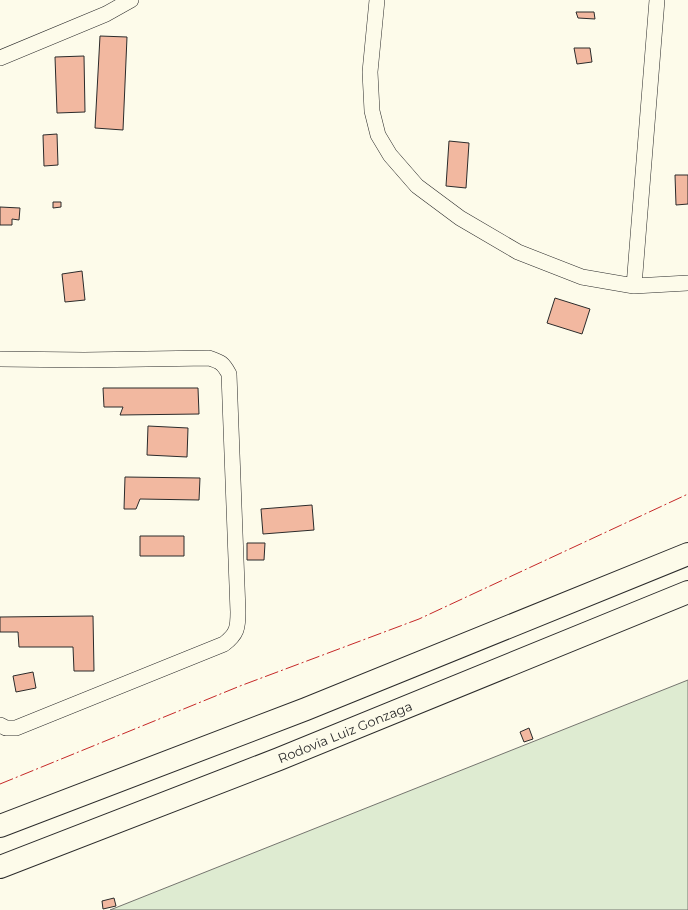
<svg xmlns="http://www.w3.org/2000/svg" width="688" height="910" font-family="Montserrat,sans-serif">
	<rect width="100%" height="100%" fill="#fdfbea"/>
	<path fill="#deebd1" stroke="#74746e" d="M688,680V910H110Z"/>
	<path fill="#f2b8a0" stroke="#2b2b2b" d="M576,12H594L595,19L578,18Z
		M100,36L127,37L123,130L95,128Z
		M574,48H590L592,62L577,64Z
		M84,56L85,112L57,113L55,57Z
		M57,134L58,165L44,166L43,135Z
		M449,141L469,143L466,188L446,186Z
		M675,175H688V204L676,205Z
		M53,202H61V207L53,208Z
		M0,207L20,208L19,220L12,219V225H0Z
		M82,271L85,300L65,302L62,274Z
		M555,298L590,309L582,334L547,323Z
		M103,388H198L199,414L120,415L123,407H104Z
		M148,426L188,428L187,457L147,455Z
		M125,477L200,478L199,500L140,499L136,509H124Z
		M312,505L314,530L263,534L261,509Z
		M140,536H184V556H140Z
		M247,543H265L264,560H247Z
		M93,616L94,671H74L73,647H19L18,632H0V617Z
		M33,672L36,688L16,692L13,676Z
		M529,728L533,739L524,742L520,732Z
		M114,898L116,906L103,909L102,901Z"/>
	<g fill="none" stroke-linecap="round" stroke-linejoin="round">
		<g stroke="#2b2b2b" stroke-width="16">
			<path id="minor" d="M377,0L370,72L372,111L378,135L390,155L417,186L460,218L518,252L582,277L634,286L688,283
				M0,58L106,14L131,0
				M634,286L657,0
				M0,359L84,360L209,358C221,362 223,363 229,374L238,612C238,628 237,634 224,644L16,728H6L0,725"/>
		</g>
		<g stroke="#2b2b2b" stroke-width="24">
			<path id="trunk" d="M0,826L306,709L688,554
				M0,867L279,759L688,592"/>
		</g>
		<use href="#minor" stroke="#fdfbea" stroke-width="15"/>
		<use href="#trunk" stroke="#fdfbea" stroke-width="22"/>
		<path stroke="#c62828" stroke-width="1" stroke-dasharray="14 3 2 3" stroke-linecap="butt" d="M0,784L240,686L419,619L688,494"/>
	</g>
	<g text-anchor="middle" dominant-baseline="central" stroke-width="3" stroke-linejoin="round" paint-order="stroke">
		<g font-size="13" fill="#2b2b2b" stroke="#fdfbea">
			<text transform="translate(345 732) rotate(-22)">Rodovia Luiz Gonzaga</text>
		</g>
	</g>
</svg>
